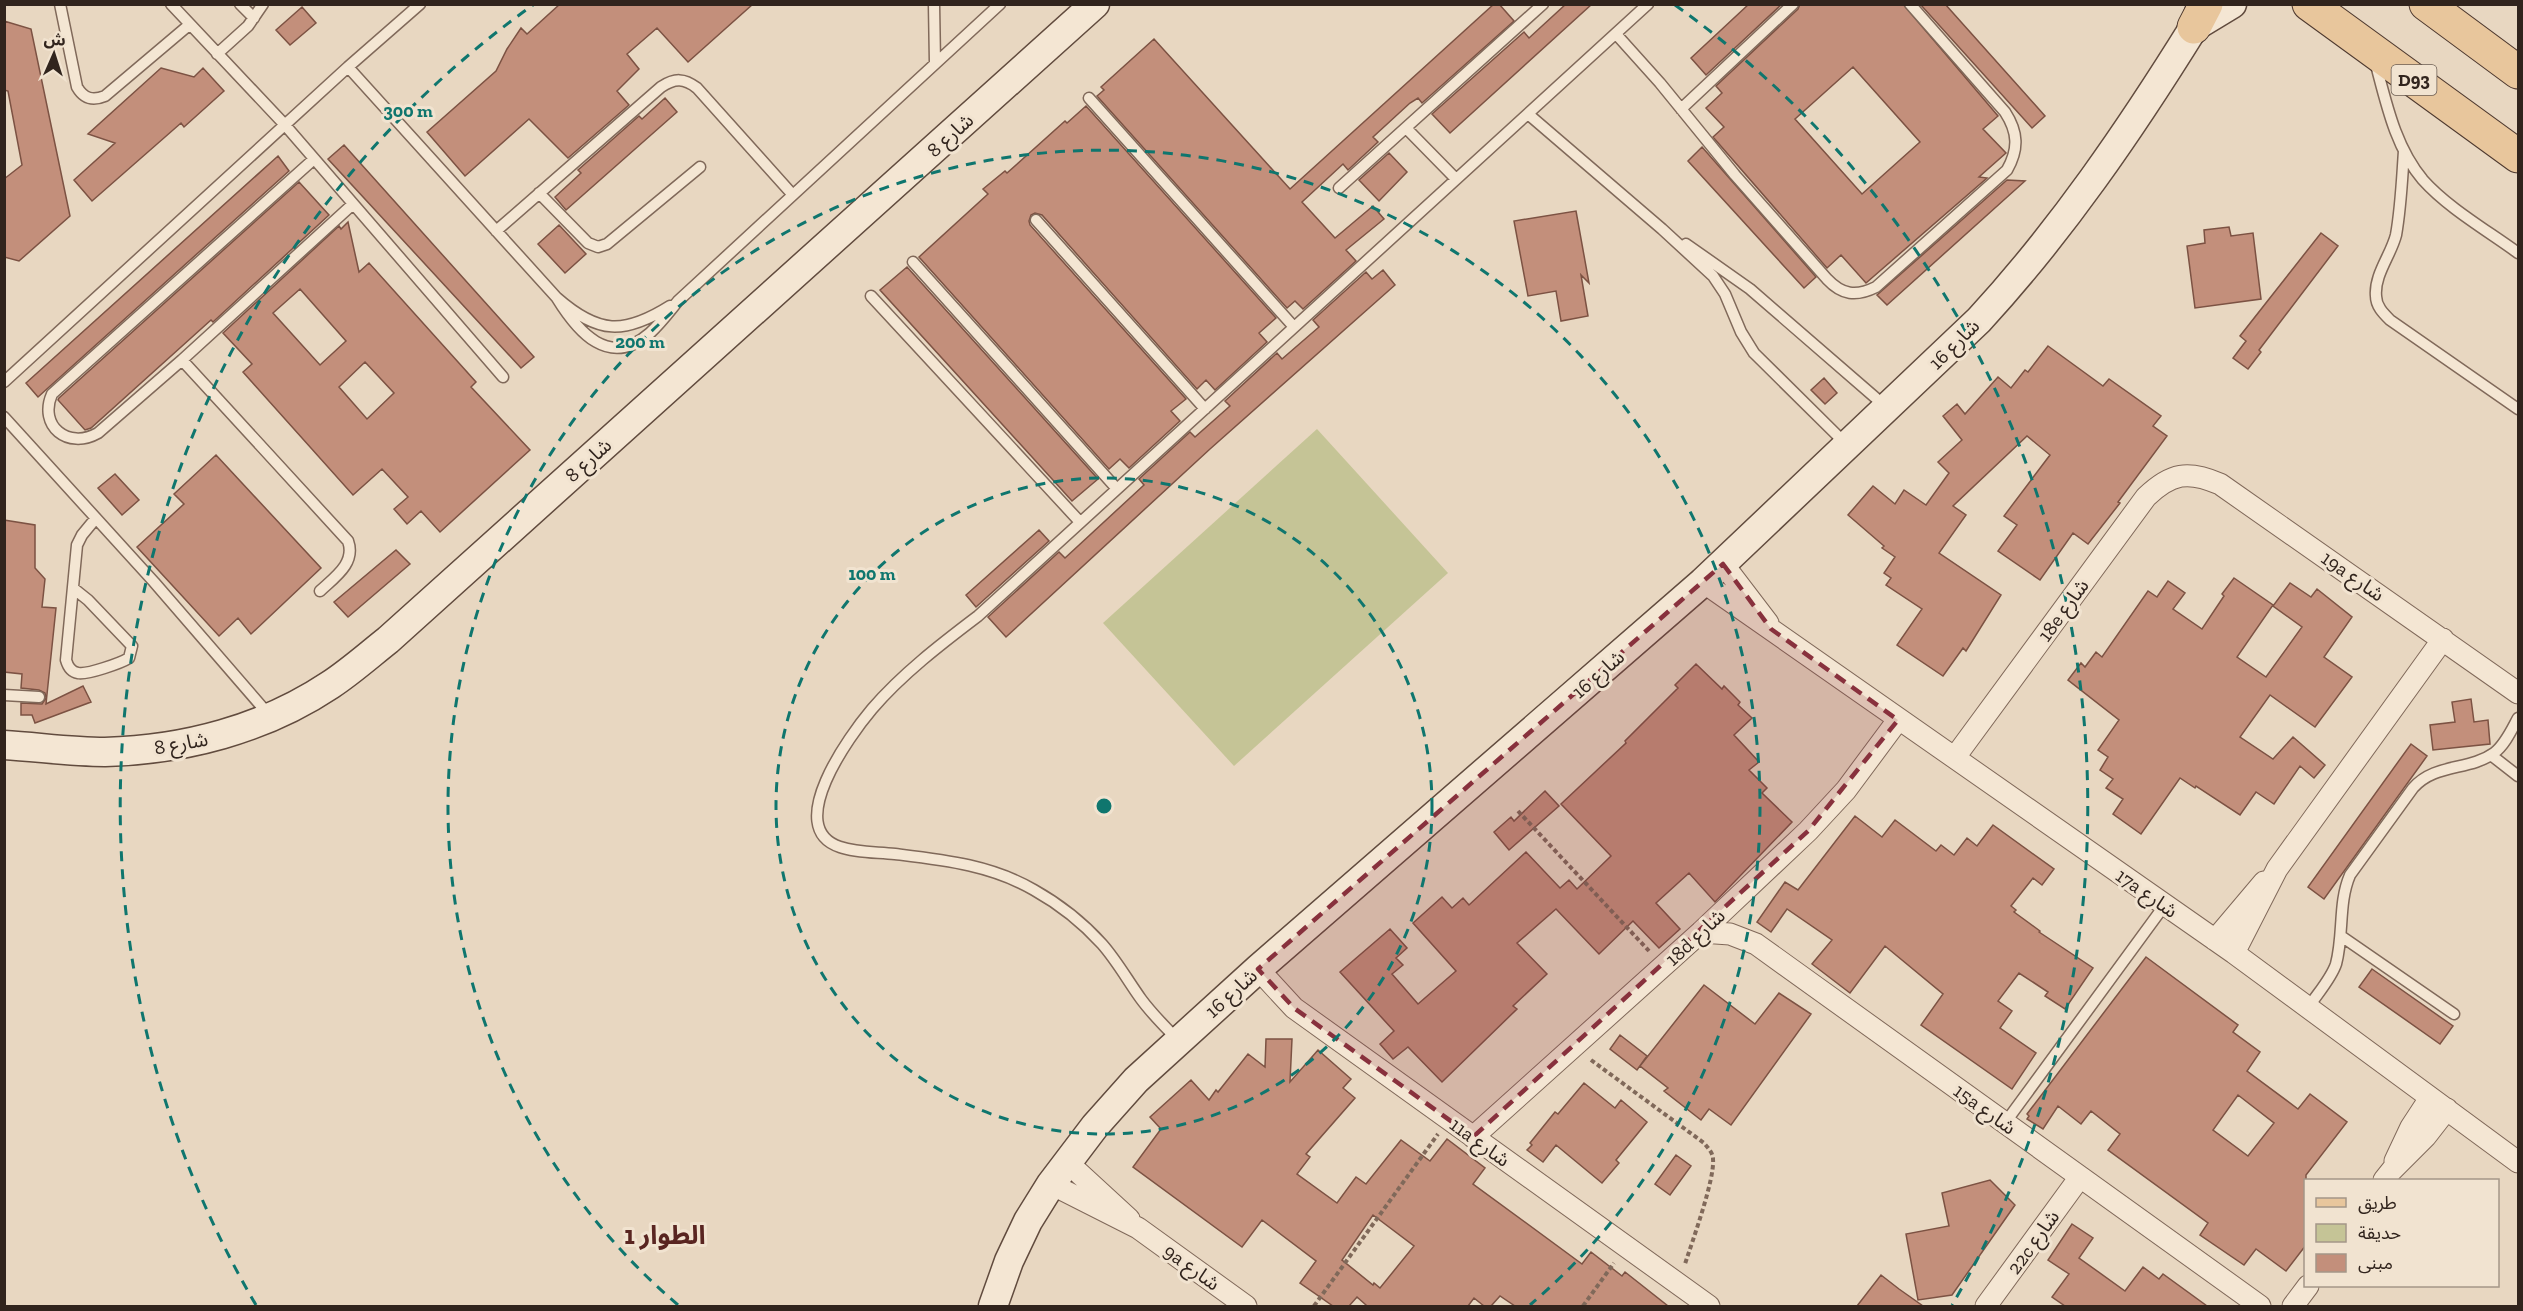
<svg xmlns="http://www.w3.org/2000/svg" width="2523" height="1311" font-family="'Zilla Slab','Noto Sans Arabic',serif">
	<rect width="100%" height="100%" fill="#e8d7c1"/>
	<path fill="#c5c496" d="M1317,429L1448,573L1234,766L1103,623Z"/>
	<path fill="#c38f7b" stroke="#7c5243" stroke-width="1.5" fill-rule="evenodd" d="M560,4H753L688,62L657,28L627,54L639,69L617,91L629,105L568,158L529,119L465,176L427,132L496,71L507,49L521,28L527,34Z
		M1494,4H1499L1514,21L1422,103L1418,98L1410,103L1373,137L1378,142L1348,170L1343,164L1302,202L1335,238L1373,206L1384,219L1346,250L1356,261L1303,309L1295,301L1287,308L1097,96L1104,90L1101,87L1154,39L1290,189Z
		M1566,4H1592L1450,133L1432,114L1524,32L1529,38Z
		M1749,4H1782L1706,75L1691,58Z
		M1800,4H1903L1998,116L1983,129L2006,153L1979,177L1987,178L1866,283L1841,255L1827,268L1713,137L1724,127L1706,108L1722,93L1716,86L1798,9ZM1853,67L1920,142L1862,194L1795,119Z
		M1920,4H1945L2045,116L2032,128Z
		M302,7L316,23L290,45L276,30Z
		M4,21L31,29L70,216L19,261L4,257V179L22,165L8,91L4,90Z
		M161,68L194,77L203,68L224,91L184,127L181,123L92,201L74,180L115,143L88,134Z
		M665,98L677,112L566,210L555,197L581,173L578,170L639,116L642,119Z
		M1086,106L1276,318L1259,333L1267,342L1215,390L1206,380L1197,389L1042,215L1035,213L1031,215L1029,221L1030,225L1186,399L1171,411L1180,421L1129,468L1120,459L1109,469L919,257L988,194L983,189L1005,171L1007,173L1065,121L1067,123Z
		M344,145L534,357L521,368L328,159Z
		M1702,147L1816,277L1804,288L1688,161Z
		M1389,153L1407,172L1379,201L1359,180Z
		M278,156L289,171L38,397L26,383Z
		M2007,180L2025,181L1887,305L1877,295Z
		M299,182L329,215L213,322L211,320L91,428L85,430L58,400L59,398Z
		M1576,211L1589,283L1581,275L1588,316L1561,321L1556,291L1528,296L1514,221Z
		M348,222L359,272L369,263L476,382L471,387L530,450L440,532L421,511L407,524L394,509L408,497L382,469L353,495L243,372L252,364L223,333L339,226L341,229ZM300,289L346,341L320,365L273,313ZM365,362L394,393L367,419L339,387Z
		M559,225L586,254L565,273L538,244Z
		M2229,227L2231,236L2253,233L2261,299L2195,308L2187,246L2205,243L2204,230Z
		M2321,233L2338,246L2259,350L2261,352L2248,369L2233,358L2246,341L2240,336Z
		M907,267L1098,479L1072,501L880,290Z
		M1383,270L1395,285L1210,449L1006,637L988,617L1059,552L1065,558L1144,485L1139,479L1190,432L1195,437L1230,406L1225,401L1277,353L1282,359L1319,327L1313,320L1366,272L1372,279Z
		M2048,346L2103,386L2109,379L2161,416L2153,426L2167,436L2118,502L2120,503L2088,544L2073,533L2040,580L1998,551L2017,525L2004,516L2050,455L2027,436L1953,506L1966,515L1939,553L2001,595L1966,651L1963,648L1943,676L1897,645L1922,609L1886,585L1891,578L1884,573L1895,557L1882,548L1884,546L1848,515L1873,486L1895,504L1904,490L1926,505L1949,473L1938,462L1962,440L1943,416L1957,404L1965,414L1998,377L2011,388L2025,370L2028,372Z
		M1824,378L1837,393L1825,404L1811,390Z
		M216,455L321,568L251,634L238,618L219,636L137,547L184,504L174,494Z
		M115,474L139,500L122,515L98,488Z
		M4,520L35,525V568L45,579L42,607L56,608L46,704L83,686L91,702L35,723L32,715H21V703L42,704L46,698L45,693L39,690L21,688L22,674L4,672Z
		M1039,530L1049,541L976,607L966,595Z
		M396,550L410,564L348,617L334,602Z
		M2234,578L2273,605L2237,657L2266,677L2302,627L2273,606L2290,583L2311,597L2317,589L2352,617L2324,657L2352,677L2315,727L2270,695L2240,737L2273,759L2293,737L2325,765L2314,778L2300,766L2274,804L2256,792L2240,815L2196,786L2195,788L2180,778L2141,834L2113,814L2123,799L2106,788L2113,779L2100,770L2108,757L2098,750L2119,720L2068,680L2081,663L2085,667L2096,652L2102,657L2148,591L2157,597L2168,581L2185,593L2173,609L2202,629L2224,596L2222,594Z
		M1696,664L1722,689L1724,686L1740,702L1738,705L1752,718L1734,735L1759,762L1749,770L1767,788L1762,793L1792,822L1715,902L1689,873L1656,903L1680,929L1659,948L1633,921L1599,954L1556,909L1517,943L1547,974L1513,1006L1517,1009L1442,1082L1408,1047L1393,1059L1380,1044L1394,1031L1340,972L1390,929L1407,948L1396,958L1403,965L1392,974L1418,1004L1456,971L1413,923L1442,897L1452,908L1463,898L1469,905L1526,852L1560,888L1569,880L1577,889L1611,856L1561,804L1626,743L1625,741L1678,688L1675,685Z
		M2471,699L2474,722L2488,720L2490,744L2433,750L2430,725L2455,722L2452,702Z
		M2411,744L2427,756L2324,899L2308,887Z
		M1545,791L1559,806L1509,850L1494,832L1511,817L1514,821Z
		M1855,816L1882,837L1895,820L1936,851L1941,845L1954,855L1967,838L1977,846L1993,825L2054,869L2042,885L2033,878L2011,906L2016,910L2014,912L2040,931L2039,932L2093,968L2065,1009L2045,996L2048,992L2019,973L1998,1001L2012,1011L2000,1028L2036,1053L2012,1089L1921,1025L1943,994L1885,946L1850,993L1812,964L1832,940L1787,909L1771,932L1757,922L1785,882L1798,890Z
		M2146,957L2238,1025L2233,1032L2260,1052L2247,1071L2298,1109L2310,1094L2347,1122L2306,1175V1245L2286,1271L2256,1249L2244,1265L2200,1235L2208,1223L2108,1150L2120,1134L2091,1111L2081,1124L2058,1106L2043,1129L2027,1119L2029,1116L2027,1114ZM2238,1095L2274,1123L2248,1156L2213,1130Z
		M2372,969L2453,1026L2440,1044L2359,987Z
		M1704,985L1755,1024L1779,993L1811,1014L1731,1125L1709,1109L1701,1120L1664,1091L1668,1088L1640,1066Z
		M1620,1035L1647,1056L1637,1070L1610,1049Z
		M1266,1039H1292L1290,1082L1318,1050L1351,1079L1343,1088L1355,1098L1306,1154L1310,1157L1297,1174L1337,1203L1356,1177L1366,1184L1401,1140L1430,1161L1447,1139L1485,1168L1473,1184L1582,1264L1591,1252L1622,1276L1625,1272L1668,1306H1515L1500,1296L1491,1306H1484L1474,1298L1468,1306H1365L1366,1305L1357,1297L1349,1306H1333L1300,1283L1316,1261L1262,1220L1242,1247L1133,1167L1161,1129L1150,1117L1191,1080L1209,1100L1216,1090L1218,1092L1248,1054L1265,1067ZM1373,1215L1414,1246L1380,1288L1374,1283L1373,1285L1342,1260Z
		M1584,1083L1615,1108L1621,1100L1647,1122L1616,1160L1619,1163L1602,1183L1556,1145L1543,1162L1527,1150L1532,1145L1530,1143L1555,1112L1558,1114Z
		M1676,1155L1691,1166L1670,1195L1655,1184Z
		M1990,1180L2015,1205L1952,1295L1918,1300L1906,1234L1949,1226L1942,1193Z
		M2072,1224L2093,1238L2079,1258L2125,1291L2143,1267L2159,1279L2163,1274L2207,1306H2065L2052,1297L2069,1274L2048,1260Z
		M1881,1275L1899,1289L1923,1306H1857Z"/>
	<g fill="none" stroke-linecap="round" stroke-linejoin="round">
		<g stroke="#80695a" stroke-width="13">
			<path id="lane" d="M60,4L77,87C84,99 93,101 105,96L189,25
				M171,4L285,125L503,377
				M240,4L254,18
				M934,4L935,63
				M1616,34L1660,83L1735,175L1827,279C1842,295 1856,297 1876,287L2007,170C2019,149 2018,132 2005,112L1910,4
				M217,54L248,26L263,4
				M2375,61C2386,102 2395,147 2423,180C2448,208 2488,231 2518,253
				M348,67L557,298C598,334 624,335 670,306
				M1089,98L1294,327
				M1681,109L1793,4
				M1528,114L1662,229L1713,276L1725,294L1741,332L1754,353L1847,445
				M1406,128L1456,179
				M2404,151C2402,179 2401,207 2396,235C2391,255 2374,275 2376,296C2376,306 2383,313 2390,320L2518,409
				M314,159L52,394C38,426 68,450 98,433L182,360L353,204
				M1339,188L1543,4
				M539,193L588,243L598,247L607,244L700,167
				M1036,220L1205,409
				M496,231L661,87C675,78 684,78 697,88L792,194
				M1686,244L1750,289L1885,406
				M913,262L1117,489
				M871,296L1080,522
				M557,298C578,332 609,369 650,333C660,324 669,312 678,301L1000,4
				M182,360L348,541C356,563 335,577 320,591
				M4,382L348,67L420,4
				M4,417L154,582L269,715
				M73,588L88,600L132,646L129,658C121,663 87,675 78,673C71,672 68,667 66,660L77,545L82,535L96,518
				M4,695L39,697
				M2491,755L2518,776
				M2341,936L2454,1014
				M2308,1008C2317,994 2331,979 2336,964C2344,934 2338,903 2350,875L2413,788C2435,763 2469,771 2494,753C2505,745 2512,729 2518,718
				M1178,1040C1165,1027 1152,1014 1141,999C1128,981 1117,961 1102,944C1083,923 1059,904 1034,890C991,865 944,860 895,854C877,852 857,853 840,847C782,828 850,735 872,709C902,674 941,644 978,616L1648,4
				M2005,1123L2164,906"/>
		</g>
		<g stroke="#80695a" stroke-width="23">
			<path id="street" d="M1723,564L1768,623
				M1703,582L2234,953L2518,1162
				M1955,757L2146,497C2171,473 2188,470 2220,484L2518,693
				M1701,932L1730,934L1756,944L2260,1306
				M2215,940L2264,882
				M2234,953L2277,869L2443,639
				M1258,969L1294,1008L1709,1306
				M1473,1137L1701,932L1808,831L1846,790L1898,720
				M2395,1161L2411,1127L2430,1098
				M1067,1162L1129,1219
				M2384,1180L2392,1170L2426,1136L2447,1109
				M1051,1184L1138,1228L1246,1306
				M1986,1306L2080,1177
				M2293,1306L2308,1286"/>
		</g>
		<g stroke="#614b3e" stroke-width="31">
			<path id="secondary" d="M2194,27L2232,4
				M4,745C38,747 72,752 105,752C184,750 264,729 330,685C350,672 369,655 388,640L1095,4
				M993,1306L1009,1261L1028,1221L1051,1184L1095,1126L1136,1080L1258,969L1703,582L1979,320C2061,231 2130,130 2194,27L2201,7"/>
		</g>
		<g stroke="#4e392f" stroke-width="35">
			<path id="primary" d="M2309,4L2518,156
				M2426,4L2518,72
				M2194,27L2206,4"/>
		</g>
		<path stroke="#80695a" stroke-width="4" stroke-dasharray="4.5 3" stroke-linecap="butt" d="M1518,811L1649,951
			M1591,1060L1704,1143C1708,1148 1713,1153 1713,1159C1715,1179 1692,1242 1685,1264
			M1314,1306L1438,1134
			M1583,1306L1614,1263"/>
		<use href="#lane" stroke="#f4e6d3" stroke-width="10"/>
		<use href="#street" stroke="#f4e6d3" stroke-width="21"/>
		<use href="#secondary" stroke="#f4e6d3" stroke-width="28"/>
		<use href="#primary" stroke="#e8c69c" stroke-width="33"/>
	</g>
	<path fill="#88313d" fill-opacity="0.2" stroke="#88313d" stroke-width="4.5" stroke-dasharray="12 8" stroke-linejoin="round" d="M1723,564L1771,629L1898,720L1808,831L1473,1137L1294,1008L1258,969Z"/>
	<g fill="none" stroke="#0f766e" stroke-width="3" stroke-dasharray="10 8">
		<circle cx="1104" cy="806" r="328"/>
		<path d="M678 1305A656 656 0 1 1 1530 1305"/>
		<path d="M256 1305A984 984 0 0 1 533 5M1675 5A984 984 0 0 1 1952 1305"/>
	</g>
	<g text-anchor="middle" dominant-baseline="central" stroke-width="6" stroke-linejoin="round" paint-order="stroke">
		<rect fill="#f1e3d0" stroke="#6b5d53" stroke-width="1.5" x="2391.5" y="65" width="45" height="30" rx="4.5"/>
		<g font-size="18" font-weight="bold" fill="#31241d">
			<text x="2414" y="80">D93</text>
		</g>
		<g font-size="20" fill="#31241d" stroke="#f1e3d0">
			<text transform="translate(950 135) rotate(-42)">شارع 8</text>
			<text transform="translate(1954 344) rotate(-45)">شارع 16</text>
			<text transform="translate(588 460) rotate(-42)">شارع 8</text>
			<text transform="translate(2353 576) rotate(35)">19a شارع</text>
			<text transform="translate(2063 610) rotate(-54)">18e شارع</text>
			<text transform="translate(1598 674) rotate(-41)">شارع 16</text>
			<text transform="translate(181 743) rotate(-10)">شارع 8</text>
			<text transform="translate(2147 893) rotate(35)">17a شارع</text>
			<text transform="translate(1695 937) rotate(-43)">18d شارع</text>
			<text transform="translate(1231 993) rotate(-42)">شارع 16</text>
			<text transform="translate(1985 1109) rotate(36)">15a شارع</text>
			<text transform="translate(1480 1142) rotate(36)">11a شارع</text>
			<text transform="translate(2033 1242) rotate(-54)">22c شارع</text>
			<text transform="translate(1192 1267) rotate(36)">9a شارع</text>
		</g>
		<g font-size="26" font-weight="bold" fill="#592521" stroke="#f1e3d0">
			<text x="665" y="1235">الطوار 1</text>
		</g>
	</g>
	<circle cx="1104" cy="806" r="9" fill="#0f766e" stroke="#f1e3d0" stroke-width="3"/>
	<g font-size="18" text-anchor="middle" font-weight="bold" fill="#0f766e" stroke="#f1e3d0" stroke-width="6" stroke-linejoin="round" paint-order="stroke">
		<text x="408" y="117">300 m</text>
		<text x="640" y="348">200 m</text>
		<text x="872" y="580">100 m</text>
	</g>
	<rect width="2523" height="1311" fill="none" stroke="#31241d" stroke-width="12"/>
	<rect x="2304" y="1179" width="195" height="108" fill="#f1e3d0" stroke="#a49788" stroke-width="1.5"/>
	<rect x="2316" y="1198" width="30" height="9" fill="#e8c69c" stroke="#a49788" stroke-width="1.5"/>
	<text x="2358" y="1209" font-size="18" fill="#31241d">طريق</text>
	<rect x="2316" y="1224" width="30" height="18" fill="#c5c496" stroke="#a49788" stroke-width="1.5"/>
	<text x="2358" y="1239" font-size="18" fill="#31241d">حديقة</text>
	<rect x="2316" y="1254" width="30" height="18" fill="#c38f7b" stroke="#a49788" stroke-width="1.5"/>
	<text x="2358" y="1269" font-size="18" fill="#31241d">مبنى</text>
	<g transform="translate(54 54) rotate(3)" stroke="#f1e3d0" stroke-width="4.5" paint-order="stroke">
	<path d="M0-4.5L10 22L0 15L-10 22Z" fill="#31241d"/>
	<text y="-9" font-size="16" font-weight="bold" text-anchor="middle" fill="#31241d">ش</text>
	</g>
</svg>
